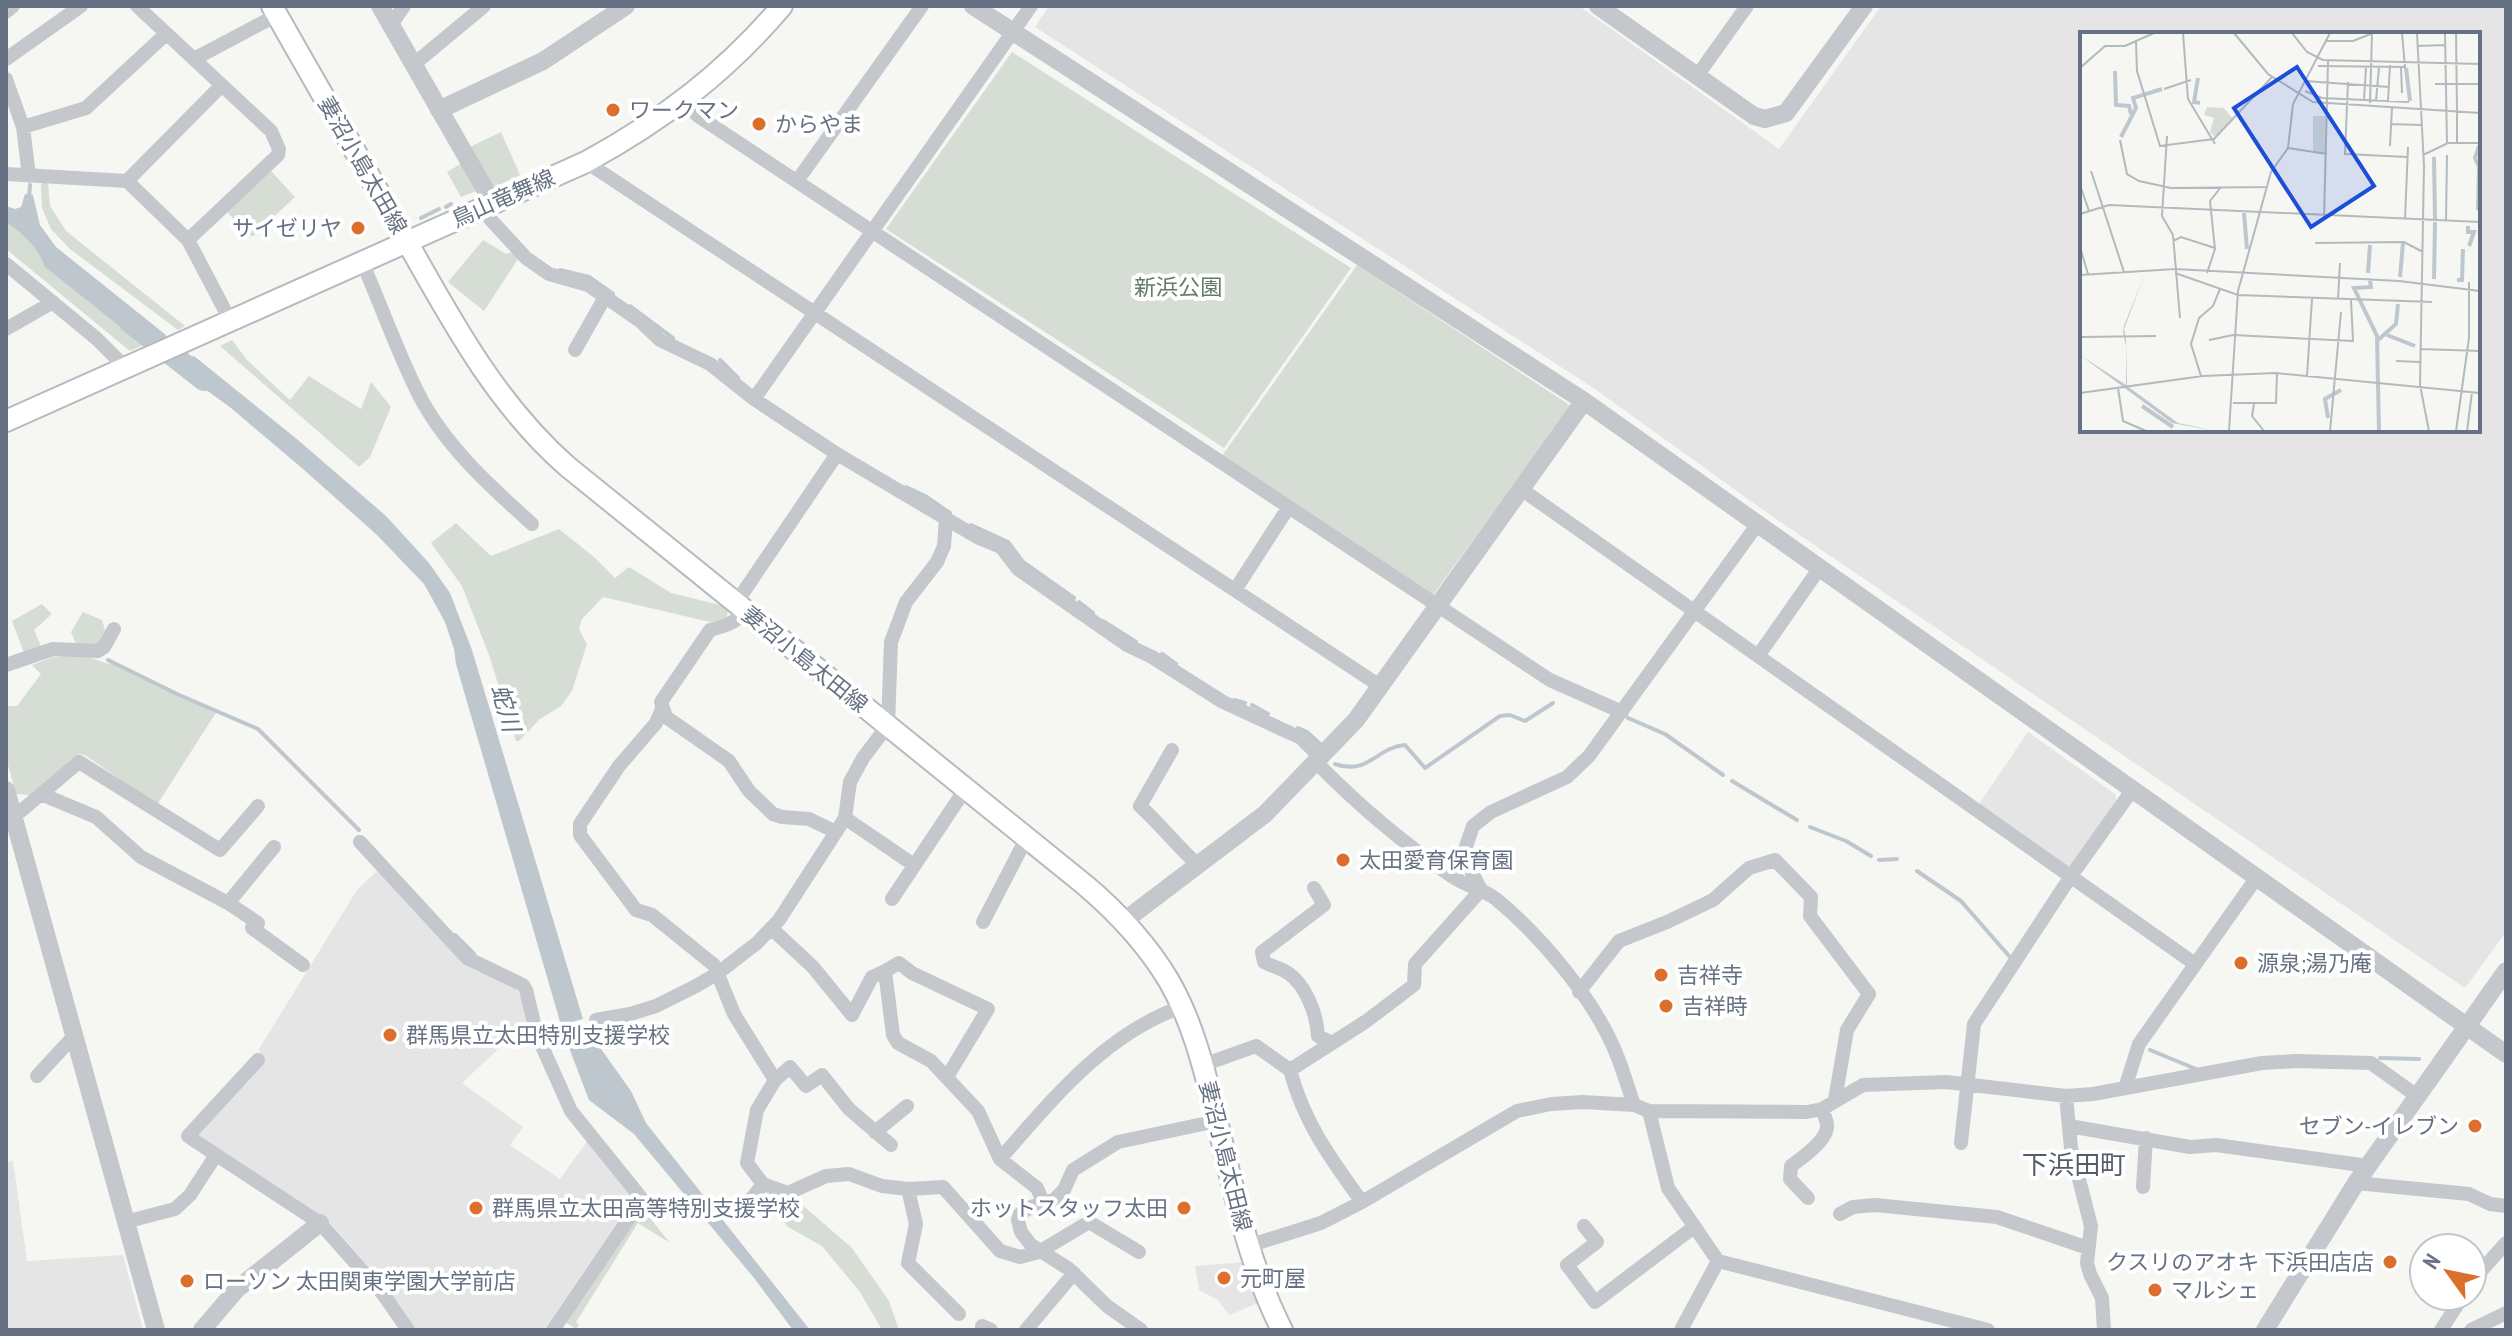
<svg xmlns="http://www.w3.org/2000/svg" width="2512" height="1336" font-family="'PT Sans Narrow','Noto Sans JP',sans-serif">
	<rect width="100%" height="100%" fill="#f6f6f3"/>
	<path fill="#e4e5e4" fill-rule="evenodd" d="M1049,6H1579L1779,149L1881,6H2506V932L2465,988L1766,512L1595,389L1035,27ZM2478,34V430H2082V34Z
		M2028,732L2115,794L2117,804L2073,866H2068L1979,804Z
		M379,869L459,959L514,988L521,995L528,1021L462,1083L523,1127L510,1145L560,1179L588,1140L631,1192V1202L544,1330H414L382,1282L328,1220L192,1131L261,1056L259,1049L357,890Z
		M13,1161L27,1261L123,1255L143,1330H6V1162Z
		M1246,1262L1260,1302L1229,1315L1218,1300L1199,1290L1195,1266Z"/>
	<path fill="#d6ddd4" d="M1012,52L1351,268L1224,448L886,229Z
		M501,132L520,175L493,188L470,147Z
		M464,162L479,190L461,197L447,172Z
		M270,170L295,197L252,237L226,211Z
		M43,182H48L50,206L66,231L185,326L178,330L70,249L51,229L42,208L41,185Z
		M6,222C24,235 37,246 46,267L143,345L130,351L6,249Z
		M483,240L506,254L515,251L520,256L484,311L448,282Z
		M1357,265L1571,406L1433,595L1222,456Z
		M232,340L247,360L290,400L309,376L361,409L371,382L391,407L370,457L359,467L220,346Z
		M456,523L491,556L559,529L594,557L615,578L629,567L671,593L728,607L727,618L710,622L603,597L582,619L579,629L587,644L572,691L561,706L540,719L519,741H516L489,655L462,586L431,543Z
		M42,604L52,614L34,630L42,649L24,653L12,621Z
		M83,612L102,620L105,630L98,644H76L71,632Z
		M84,655L105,663L119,665L217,711L157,805L85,755L79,754L29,795L16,794L6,758V706H17L41,674L32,665L53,657Z
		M763,1192L780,1199L793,1197L852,1248L889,1301L899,1330H882L860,1292L822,1246L788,1227L775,1209L778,1202Z
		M636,1218H650L670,1243L638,1223L576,1322L579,1324L576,1329L565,1322Z"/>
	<path fill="#bfc7ce" d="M25,194L33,195L40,225L56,247L166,335L143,345L45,267C37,246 24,235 6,222V206L15,209L21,207Z
		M194,356L298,440L386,516L429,563L450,593L472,650L583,1019L561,1025L456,664L454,649L445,622L424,584L377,535L303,469L231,408L172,365Z
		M584,1025L631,1091L646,1123L810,1330H793L754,1278L634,1134L589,1100L563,1032Z"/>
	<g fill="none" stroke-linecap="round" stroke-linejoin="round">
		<path stroke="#bfc7ce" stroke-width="4" d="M29,198L30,185
			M446,207L451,204
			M421,218L439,209
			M560,270L589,277L613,294
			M630,306L673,338
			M720,360L738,378
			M906,487L925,496L950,513
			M971,525L1008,542L1023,562L1074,598
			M1079,602L1093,613
			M1103,621L1136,642
			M1162,654L1176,664
			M108,660L177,694L258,729L359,830
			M1234,700L1245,703
			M1252,705L1268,714
			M1628,718L1665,734L1723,775
			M1298,728L1307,732L1320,744
			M1335,764C1368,776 1377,747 1405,745L1425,768L1500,716L1510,715L1525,721L1553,703
			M1732,781L1797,820
			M1810,827L1846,841L1871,856
			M1879,860L1897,859
			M1917,871L1961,901L2009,956
			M455,935L474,954
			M2150,1050L2196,1069
			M2380,1058L2419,1059"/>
		<path stroke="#bfc7ce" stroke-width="22" d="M130,322L204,380"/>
		<g stroke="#b6babf" stroke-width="24">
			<path id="secondary" d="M272,6C313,79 355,151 397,224C446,310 492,401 568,467L1085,885C1118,913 1147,944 1169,981C1192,1021 1203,1065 1214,1108C1232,1183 1247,1261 1282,1330
				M6,421L586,162C663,120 725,73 782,6"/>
		</g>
		<path stroke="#c4c7cb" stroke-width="14" d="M137,6L271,131L279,149L278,155L188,240
			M6,12L13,6
			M391,25L404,6
			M6,59L81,6
			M194,59L277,15
			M413,65L484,6
			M1697,76L1747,6
			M6,79L23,127L29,176
			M683,101L698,116L1550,680L1622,712
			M23,127L86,108L166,34
			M586,162L1380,686
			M6,174L127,181L188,240L231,322
			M127,181L222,85
			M797,181L922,6
			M480,208L526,258L549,274L588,285L640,321L660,340L710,364L754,399L837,454L977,537L1001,547L1018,569L1127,645L1152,657L1223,702L1301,738L1321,758
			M362,262C381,305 397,351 418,393C444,445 490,486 532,524
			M6,264L97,339L125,367
			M6,329L53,302
			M575,350L605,297
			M754,399L1031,6
			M1521,489L2195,964
			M1235,590L1288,508
			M736,603L837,454
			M745,611C736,623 725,626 710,630L661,702L666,717L729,761L749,791L773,814L782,817L809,819L836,832
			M1758,656L1819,569
			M6,665L53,649L98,651L104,647L114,629
			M662,709L656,723L619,766L580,824V835L636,910L652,915L714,965L734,1014L775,1080L757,1110L747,1163L763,1184L788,1193L826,1176L849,1174L882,1186L908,1189L916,1224L908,1263L959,1314
			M1172,750L1140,806C1161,825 1176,845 1197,864
			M1317,763C1359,806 1403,843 1453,877C1466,886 1483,889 1496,899C1541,936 1594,999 1616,1053C1623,1070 1628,1088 1634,1105
			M41,794L96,817L141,857L228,903L258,923L252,928L303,965
			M13,814L21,811L79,762L220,850L258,806
			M845,818L914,865
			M360,842L467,958L523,985L526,990L537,1035L571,1111L642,1199L553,1330
			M1314,888L1324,905L1262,952L1264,962C1271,966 1281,968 1288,973C1306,985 1317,1015 1318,1036L1332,1043
			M1481,890L1463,855L1473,826L1491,812L1567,777L1589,756L1757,525
			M892,899L966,788
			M228,903L274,847
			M983,922L1027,837
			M771,928L813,967L852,1015L872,977L885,971L893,1035L898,1043L931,1061L978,1111L1000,1159L1037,1188L1043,1202
			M885,971L899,963L912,973L988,1009L947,1077
			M1579,992L1619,941L1667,922L1713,900L1749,868L1775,860L1811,897L1810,916L1869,994L1847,1030L1835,1100
			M596,1020L630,1014L656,1006L696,986L718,973L757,943L779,920L845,818L850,782L863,758L888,725L891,642L906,602L937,562L944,546L946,519
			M1203,1065L1256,1046L1290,1070
			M37,1076L74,1036
			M775,1080L790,1067L806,1086L822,1075L849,1109L891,1145
			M2125,1088L2139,1044L2257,877
			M2066,1096L2071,1148L2091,1226L2087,1263L2090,1274L2102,1298L2104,1330
			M1649,1111L1668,1188L1718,1261L1988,1330
			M2069,1126L2190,1147L2216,1145L2368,1166
			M875,1132L907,1106
			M188,1136L258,1060
			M192,1139L320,1223L383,1294L408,1330
			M1961,1143L1974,1024L2071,876L2133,789
			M1000,1159C1051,1101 1105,1033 1182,1007
			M2356,1183L2469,1194L2490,1204L2506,1206
			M2143,1187L2146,1138
			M908,1189L943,1187L1000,1251L1020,1257L1039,1252L1089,1222L1139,1252
			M1808,1198L1790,1179L1791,1166C1802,1158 1825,1142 1827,1128C1828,1122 1824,1115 1822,1109
			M1362,1202C1331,1159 1304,1123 1290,1070L1365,1022L1414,985L1415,964L1481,890
			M741,1212L763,1184
			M1840,1214L1853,1207L1875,1205L1997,1217L2088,1248
			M125,1222L175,1209L190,1195L216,1155
			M1584,1226L1597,1242L1567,1265L1595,1302L1694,1227
			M1248,1246L1321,1223L1362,1202L1517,1111L1551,1104L1583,1102L1634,1105L1649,1111L1807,1112L1822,1109L1863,1085L1946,1082L2066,1096L2093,1094L2262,1063L2297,1061L2371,1063L2417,1096
			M2472,1281L2506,1243
			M982,1326L991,1330
			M1026,1330L1074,1273
			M1141,1330L1107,1306L1069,1269L1031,1245L1021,1232L1018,1220L1020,1214L1031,1207L1054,1200L1064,1190L1073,1170L1118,1142L1217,1121
			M1681,1330L1718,1261
			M2441,1330L2463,1296
			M2471,1330L2506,1313"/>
		<path stroke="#c4c7cb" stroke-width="18" d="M380,6L493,203
			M973,6L1584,401L2506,1054
			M1598,6L1754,116L1765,119L1786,113L1864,6
			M439,110L543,61L626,6
			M6,790L156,1330
			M1124,921L1265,814L1356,720L1584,401
			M202,1330L237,1289L320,1223
			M2265,1330L2356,1183L2506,971"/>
		<use href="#secondary" stroke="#fff" stroke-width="20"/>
	</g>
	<g fill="#dd6f2c" stroke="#fff" stroke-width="3">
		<circle cx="613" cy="110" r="8"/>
		<circle cx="759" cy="124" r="8"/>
		<circle cx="358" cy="228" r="8"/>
		<circle cx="1343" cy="860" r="8"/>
		<circle cx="2241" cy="963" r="8"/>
		<circle cx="1661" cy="975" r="8"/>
		<circle cx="1666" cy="1006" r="8"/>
		<circle cx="390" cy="1035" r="8"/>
		<circle cx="2475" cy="1126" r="8"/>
		<circle cx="476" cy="1208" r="8"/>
		<circle cx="1184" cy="1208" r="8"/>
		<circle cx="2390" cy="1262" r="8"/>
		<circle cx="1224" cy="1278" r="8"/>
		<circle cx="187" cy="1281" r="8"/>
		<circle cx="2155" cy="1290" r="8"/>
	</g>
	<g text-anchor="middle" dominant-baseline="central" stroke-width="8" stroke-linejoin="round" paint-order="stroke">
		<g font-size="22" fill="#667283" stroke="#fff" text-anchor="start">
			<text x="629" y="110">ワークマン</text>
			<text x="775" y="124">からやま</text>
			<text x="342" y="228" text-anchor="end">サイゼリヤ</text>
			<text x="1359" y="860">太田愛育保育園</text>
			<text x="2257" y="963">源泉;湯乃庵</text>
			<text x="1677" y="975">吉祥寺</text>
			<text x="1682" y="1006">吉祥時</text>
			<text x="406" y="1035">群馬県立太田特別支援学校</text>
			<text x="2459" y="1126" text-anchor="end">セブン-イレブン</text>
			<text x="492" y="1208">群馬県立太田高等特別支援学校</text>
			<text x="1168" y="1208" text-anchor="end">ホットスタッフ太田</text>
			<text x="2374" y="1262" text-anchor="end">クスリのアオキ 下浜田店店</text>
			<text x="1240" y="1278">元町屋</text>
			<text x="203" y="1281">ローソン 太田関東学園大学前店</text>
			<text x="2171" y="1290">マルシェ</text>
		</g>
		<g font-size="22" fill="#667283" stroke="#fff">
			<text transform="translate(363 165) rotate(60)">妻沼小島太田線</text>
			<text transform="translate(503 198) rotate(-24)">鳥山竜舞線</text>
			<text transform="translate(805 659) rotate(39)">妻沼小島太田線</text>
			<text transform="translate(1226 1156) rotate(76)">妻沼小島太田線</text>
		</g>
		<g font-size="22" fill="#667b65" stroke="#fff">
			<text x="1178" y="287">新浜公園</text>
		</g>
		<g font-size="24" font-style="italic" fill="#62737f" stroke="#fff">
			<text transform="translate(506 708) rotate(74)">蛇川</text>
		</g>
		<g font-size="26" fill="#545c68" stroke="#fff">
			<text x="2074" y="1164">下浜田町</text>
		</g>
	</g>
	<g transform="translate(2080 32)">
		<rect width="400" height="400" fill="#f6f6f3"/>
		<path d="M127,75L144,76L153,87L135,105L130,100L134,86L124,83ZM233,84H245L246,122L233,121Z" fill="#d6ddd4"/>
		<path d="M66,239L44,297L46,307L47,354L98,391L136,399L92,391L0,323L46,353V314L43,300L44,294Z" fill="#bfc7ce"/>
		<path fill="none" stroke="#bfc7ce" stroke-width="4" d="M326,36L330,69M35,39L36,73L49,74L51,82M118,46L114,70L120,71M41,105L56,76L53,66L82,57M399,114L395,126L400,137M354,125L355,187M398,178L399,136M164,181L167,217M388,194V200H394L389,214M288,241L290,213M320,245L323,211M354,247L355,190M377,248H382L383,217M290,249L291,255L274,256L297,304L299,399M307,303L335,314M297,309L316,292L318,272M62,374L93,395M248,386L245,367L261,358"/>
		<path fill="none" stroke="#b3b9bf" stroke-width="2" d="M103,1L108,67L135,112M154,1L188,42L233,70L400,81M212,1L227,20L243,28L400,32M337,1L344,134L340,353L349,399M365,1L367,112M376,1L377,80M246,9H273L293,1M56,10L57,39L80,114L134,107L192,45M337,14L366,13M238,34L325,35L322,1M321,35L322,61M0,36L25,14H45L74,1M225,49L309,55M268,50L265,122L328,125M355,52H400M84,57L111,48M225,59L242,66L329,70M284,68L286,35M296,69L299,35M308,69L310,33M290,71L292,1M311,92L341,93M87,104L82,184L93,203L100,286M40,108L47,142L59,149L91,156L188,155M377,111V80V111M310,114L312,76M208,116L247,122M343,123L368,111H400M11,139L44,240M0,153L9,179M0,182L29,173L400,190M244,187L248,29M325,187L328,115M366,189L367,123M93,209L101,205L135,216M235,211L324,210L343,220M0,215L8,242M95,241L158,263L352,270M127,241L135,217L130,169L141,155M0,243L95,237L319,249L400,259M258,267L260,231M2,305L76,304M129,308L153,303L273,309L271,268M341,317L400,319M316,329L340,330M121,344L111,312L119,286L133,274L140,257M227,344L232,267M38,356L43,389L66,399M0,361L123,344L196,341L400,361M153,371H196L197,341M174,372L172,384L184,399M149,399L158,259L191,140L208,116L213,72L250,1M250,399L261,280M376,399L389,306V250M387,399L392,360"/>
		<path fill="#1d4ed8" fill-opacity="0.15" stroke="#1d4ed8" stroke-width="4" d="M217,35L294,154L231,195L154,76Z"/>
		<rect width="400" height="400" fill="none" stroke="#667283" stroke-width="4"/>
	</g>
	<rect width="2512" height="1336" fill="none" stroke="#667283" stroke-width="16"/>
	<g transform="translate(2448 1272) rotate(303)"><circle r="38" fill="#ffffff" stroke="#c2c7cd" stroke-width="2"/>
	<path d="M0-6L14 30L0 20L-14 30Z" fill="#dd6f2c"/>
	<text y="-12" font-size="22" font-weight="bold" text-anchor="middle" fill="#667283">N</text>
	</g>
</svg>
